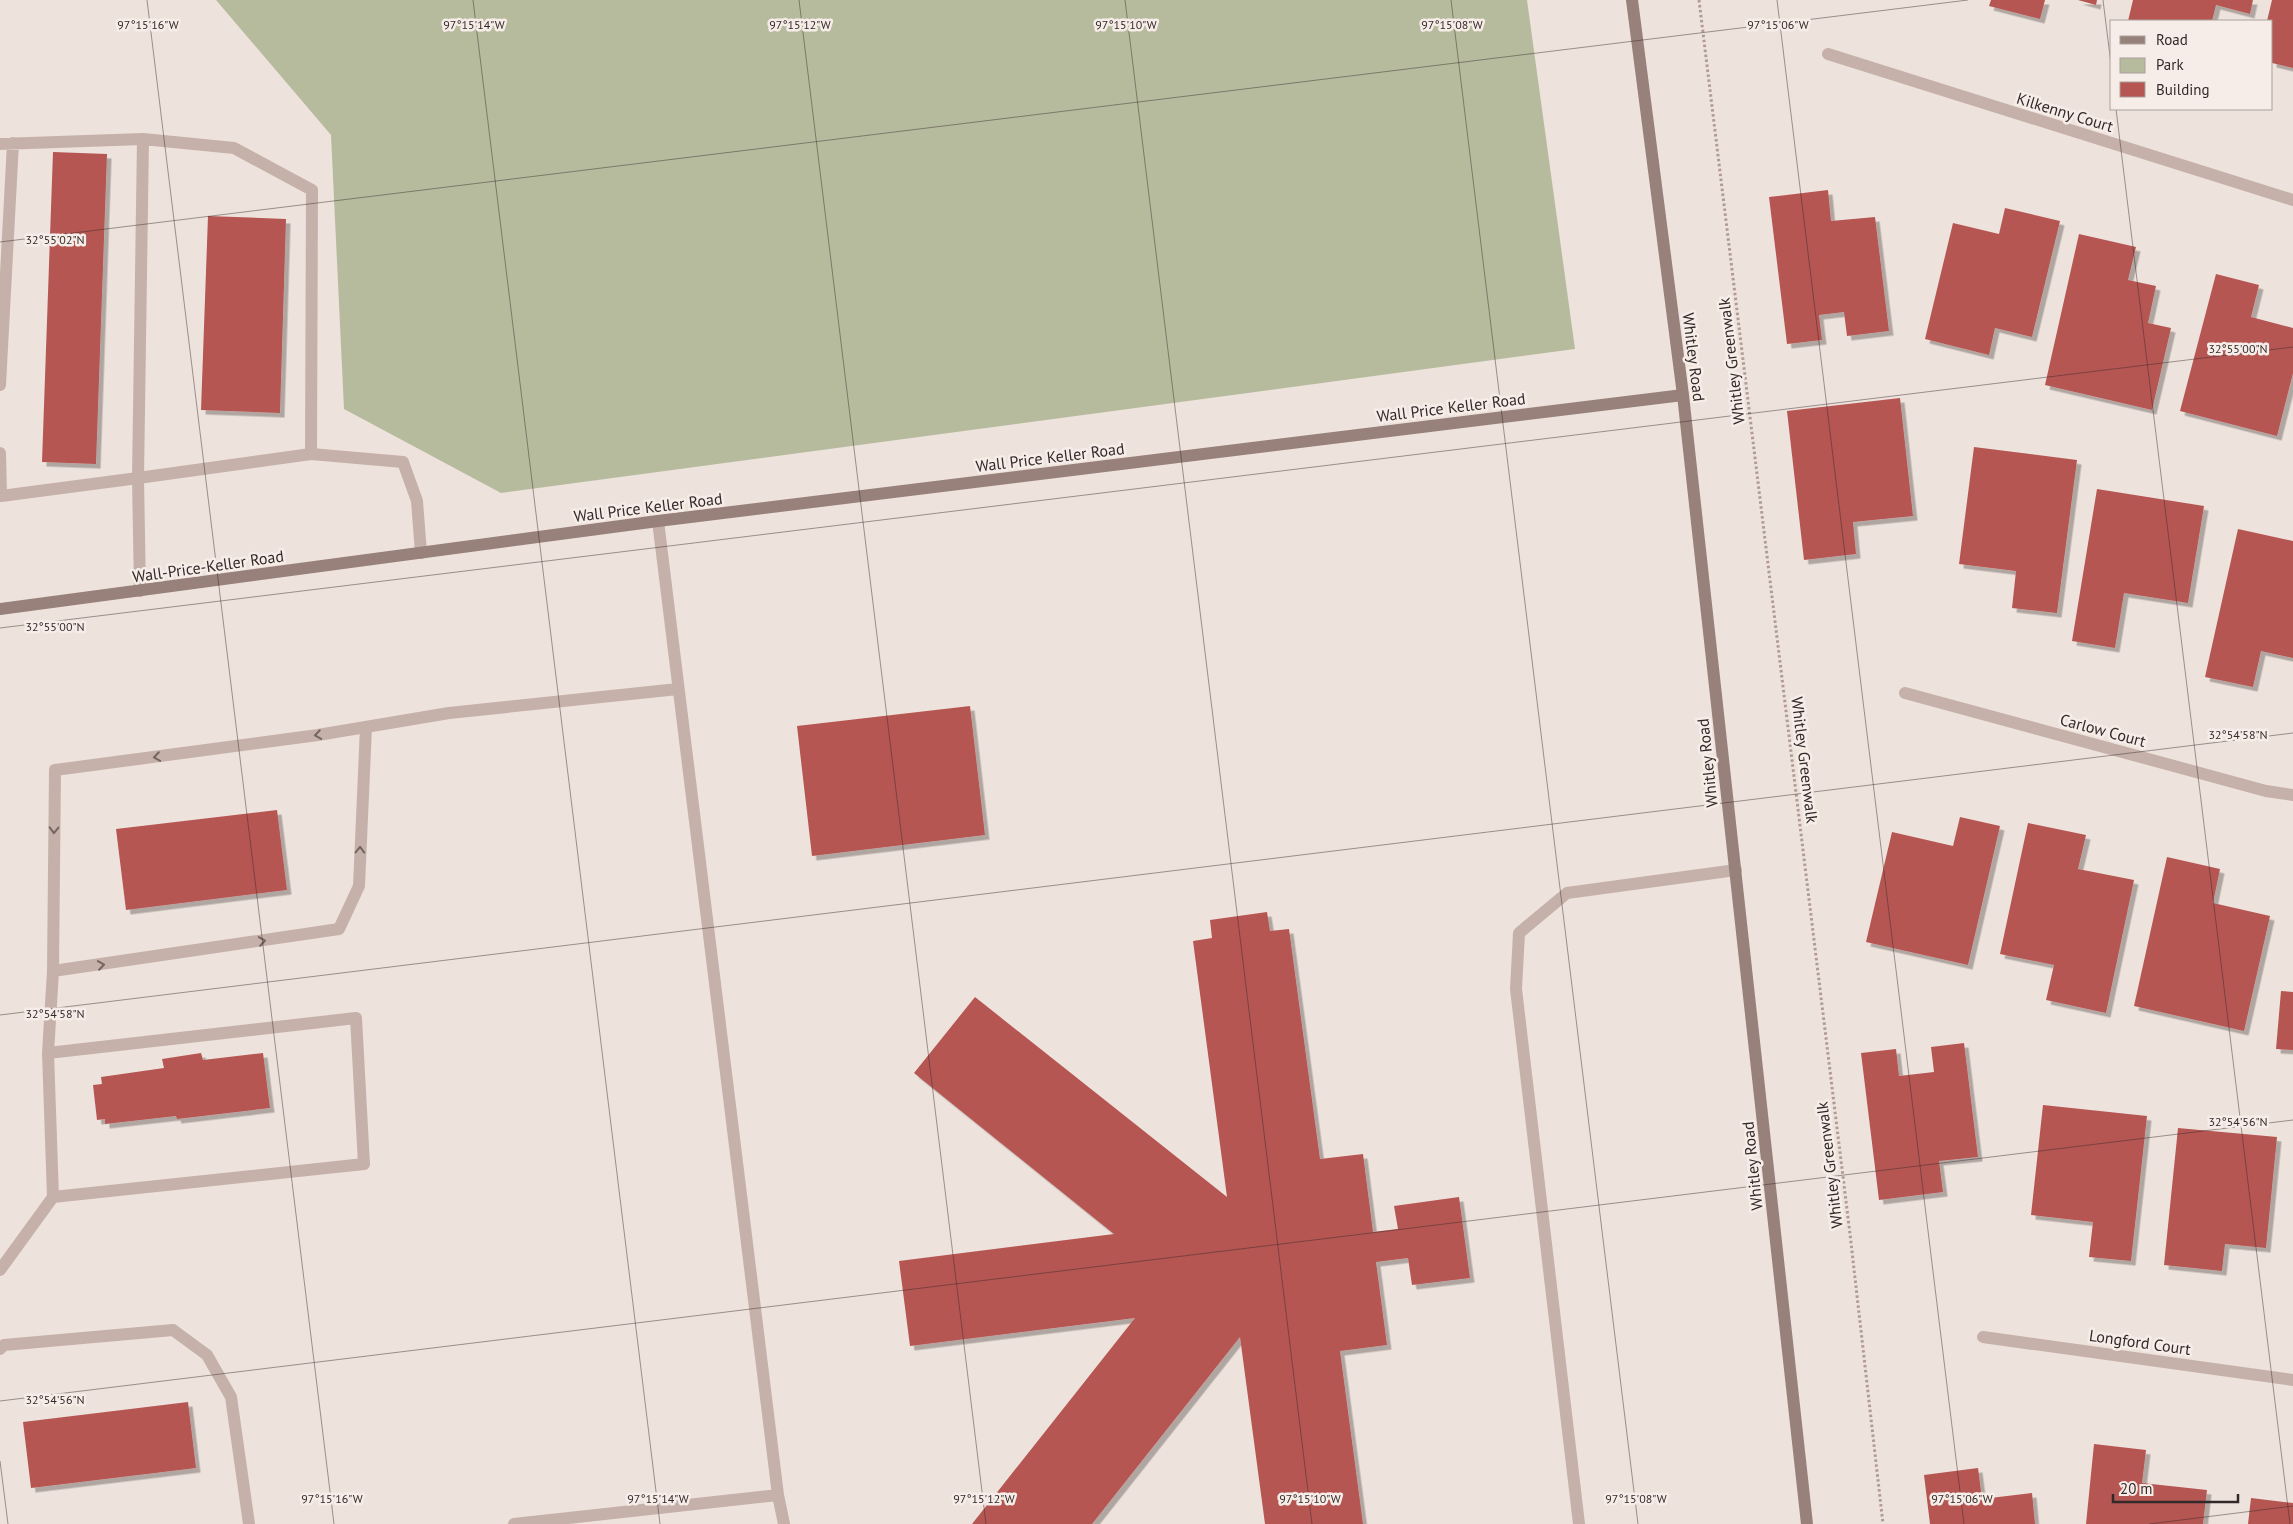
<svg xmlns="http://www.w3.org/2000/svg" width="2293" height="1524" font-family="'PT Sans',sans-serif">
	<defs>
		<filter id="shadow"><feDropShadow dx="4.5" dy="4.5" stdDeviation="0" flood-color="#0004"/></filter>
	</defs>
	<rect width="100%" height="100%" fill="#eee2dc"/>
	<path fill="#b7bb9e" d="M216,0H1527L1575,349L501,493L344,409L331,135Z"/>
	<path fill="#b65653" filter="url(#shadow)" d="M1991,0H2045L2040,19L1989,6Z
		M2078,0H2097L2096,5Z
		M2133,0H2253L2250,14L2216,5L2212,21H2128Z
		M2272,0H2293V68L2272,63V21H2267Z
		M53,152L107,154L96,464L42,462Z
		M1828,190L1831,221L1875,217L1889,331L1847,336L1844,312L1819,315L1822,340L1787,344L1769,197Z
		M2005,208L2060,221L2032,337L1995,328L1989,355L1925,339L1953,223L1999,234Z
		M208,216L286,219L280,413L201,410Z
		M2079,234L2136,247L2128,280L2156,286L2148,323L2171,328L2152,410L2045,385Z
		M2216,274L2259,285L2251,317L2293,328V373L2277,436L2180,411Z
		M1900,398L1913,516L1853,522L1856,554L1804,560L1787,411Z
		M1974,447L2077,460L2057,613L2012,608L2016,571L1959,564Z
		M2097,489L2204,506L2188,603L2124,593L2115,648L2072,641Z
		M2238,529L2293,541V658L2261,651L2253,687L2205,677Z
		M970,706L985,835L812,856L797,726Z
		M277,810L287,890L126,910L116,829Z
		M1960,817L2000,826L1968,965L1866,942L1892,832L1953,846Z
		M2028,823L2086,835L2078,869L2134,880L2106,1013L2046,1000L2054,965L2000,954Z
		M2167,857L2220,869L2213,903L2270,916L2244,1031L2134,1006Z
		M1267,912L1270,931L1289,929L1320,1159L1363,1154L1373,1232L1398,1229L1394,1206L1459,1197L1470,1278L1412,1285L1408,1258L1376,1262L1387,1345L1340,1351L1363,1524H1265L1240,1337L1092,1524H972L1135,1318L910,1346L899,1261L1114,1234L914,1073L975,997L1227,1197L1193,941L1212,938L1210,920Z
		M2281,991L2293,992V1050L2276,1049Z
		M1964,1043L1978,1157L1939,1161L1943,1192L1879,1200L1861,1053L1896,1049L1899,1076L1934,1072L1931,1047Z
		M201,1053L203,1060L263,1053L270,1108L177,1119L176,1116L105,1124V1119L97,1120L93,1085L102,1084L101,1077L164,1068L162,1059Z
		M2043,1105L2147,1116L2131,1261L2089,1257L2093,1222L2031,1215Z
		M2178,1128L2277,1137L2266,1248L2225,1244L2222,1271L2164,1265Z
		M188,1402L196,1468L31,1488L23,1422Z
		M2094,1444L2146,1450L2142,1483L2207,1490L2203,1524H2086Z
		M1978,1468L1982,1499L2032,1493L2035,1524H1930L1924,1475Z
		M2251,1498L2293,1503V1524H2248Z"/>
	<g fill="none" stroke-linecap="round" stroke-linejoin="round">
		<path stroke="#b09b94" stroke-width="3" stroke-dasharray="2.5 2.5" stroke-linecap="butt" d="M1699,0L1850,1234L1883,1524"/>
		<path stroke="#c5b1aa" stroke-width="12" d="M143,139L234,148L312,190L311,454L403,462L417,501L421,553
			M0,144L143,139L138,478L311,454
			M0,385L13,143
			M0,453L1,496L138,478L140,591
			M658,521L778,1495
			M53,971L339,929L359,886L366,727
			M48,1053L53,971L55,770L318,735L449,713L678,689
			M0,1270L53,1197L48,1053L356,1018L364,1164L53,1197
			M0,1349L4,1345L173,1330L207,1355L231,1397L249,1524
			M514,1524L778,1495L784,1524
			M1579,1524L1516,989L1519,933L1567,893L1736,870"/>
		<path stroke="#c5b1aa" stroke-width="12" d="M1828,54L2293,200
			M1905,693L2266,791L2293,795
			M1983,1337L2293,1380"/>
		<path stroke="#98807b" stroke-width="12" d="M1632,0L1683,395L1807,1524
			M0,609L658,521L1683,395"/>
	</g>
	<defs><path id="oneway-chevron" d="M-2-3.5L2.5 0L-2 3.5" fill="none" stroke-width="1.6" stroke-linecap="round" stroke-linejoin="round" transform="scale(1.25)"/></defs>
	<g stroke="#756662">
		<use href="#oneway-chevron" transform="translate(318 735) rotate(171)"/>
		<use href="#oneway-chevron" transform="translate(157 757) rotate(172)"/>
		<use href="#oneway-chevron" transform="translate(54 830) rotate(91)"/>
		<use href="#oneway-chevron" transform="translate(360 850) rotate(-89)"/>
		<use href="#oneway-chevron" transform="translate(262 941) rotate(-9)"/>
		<use href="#oneway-chevron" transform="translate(101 965) rotate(-8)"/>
	</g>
	<path fill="none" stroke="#332928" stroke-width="1" stroke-opacity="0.45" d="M147,0L334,1524M473,0L660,1524M799,0L986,1524M1125,0L1312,1524M1451,0L1638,1524M1777,0L1964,1524M2103,0L2112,72M2116,109L2290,1524M0,242L1968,0M0,628L2293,347M0,1015L2293,733M0,1401L2293,1120M0,1461L8,1524M2149,1524L2293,1506"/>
	<g text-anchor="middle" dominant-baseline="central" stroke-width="5" stroke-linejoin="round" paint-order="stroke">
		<g font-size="16" fill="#332928" stroke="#f7ede8">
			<text transform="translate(2065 112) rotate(17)">Kilkenny Court</text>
			<text transform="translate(1694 357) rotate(83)">Whitley Road</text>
			<text transform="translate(1731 361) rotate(-97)">Whitley Greenwalk</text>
			<text transform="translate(1451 407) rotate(-7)">Wall Price Keller Road</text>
			<text transform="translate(1050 457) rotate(-7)">Wall Price Keller Road</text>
			<text transform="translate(648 507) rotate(-7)">Wall Price Keller Road</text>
			<text transform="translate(208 566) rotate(-8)">Wall-Price-Keller Road</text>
			<text transform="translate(2103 730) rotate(15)">Carlow Court</text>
			<text transform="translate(1805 760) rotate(83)">Whitley Greenwalk</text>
			<text transform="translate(1707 763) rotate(-96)">Whitley Road</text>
			<text transform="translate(1829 1165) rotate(-97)">Whitley Greenwalk</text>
			<text transform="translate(1752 1166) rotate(-96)">Whitley Road</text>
			<text transform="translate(2140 1342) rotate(8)">Longford Court</text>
		</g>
	</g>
	<g font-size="12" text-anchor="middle" fill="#332928" stroke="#f7ede8" stroke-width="5" stroke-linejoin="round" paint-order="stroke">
		<text x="148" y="29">97°15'16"W</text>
		<text x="474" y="29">97°15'14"W</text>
		<text x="800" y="29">97°15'12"W</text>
		<text x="1126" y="29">97°15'10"W</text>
		<text x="1452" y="29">97°15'08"W</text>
		<text x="1778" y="29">97°15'06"W</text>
		<text x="55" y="244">32°55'02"N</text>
		<text x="2238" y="353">32°55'00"N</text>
		<text x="55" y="631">32°55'00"N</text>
		<text x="2238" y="739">32°54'58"N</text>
		<text x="55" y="1018">32°54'58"N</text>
		<text x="2238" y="1126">32°54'56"N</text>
		<text x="55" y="1404">32°54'56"N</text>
		<text x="332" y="1503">97°15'16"W</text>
		<text x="658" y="1503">97°15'14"W</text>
		<text x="984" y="1503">97°15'12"W</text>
		<text x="1310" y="1503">97°15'10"W</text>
		<text x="1636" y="1503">97°15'08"W</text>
		<text x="1962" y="1503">97°15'06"W</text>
	</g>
	<rect x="2110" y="20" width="162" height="90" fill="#f7ede8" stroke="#a99f9b"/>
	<rect x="2120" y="36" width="25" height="8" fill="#98807b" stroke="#a99f9b"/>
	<text x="2156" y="45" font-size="15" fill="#332928">Road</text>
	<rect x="2120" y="58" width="25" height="15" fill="#b7bb9e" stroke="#a99f9b"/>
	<text x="2156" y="70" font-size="15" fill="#332928">Park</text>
	<rect x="2120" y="82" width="25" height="15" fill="#b65653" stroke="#a99f9b"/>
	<text x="2156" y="95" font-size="15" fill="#332928">Building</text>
	<path d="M2113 1494v8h125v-8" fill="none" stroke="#332928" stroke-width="2.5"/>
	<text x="2120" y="1494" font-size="15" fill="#332928" stroke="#f7ede8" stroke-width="4" paint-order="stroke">20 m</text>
</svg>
